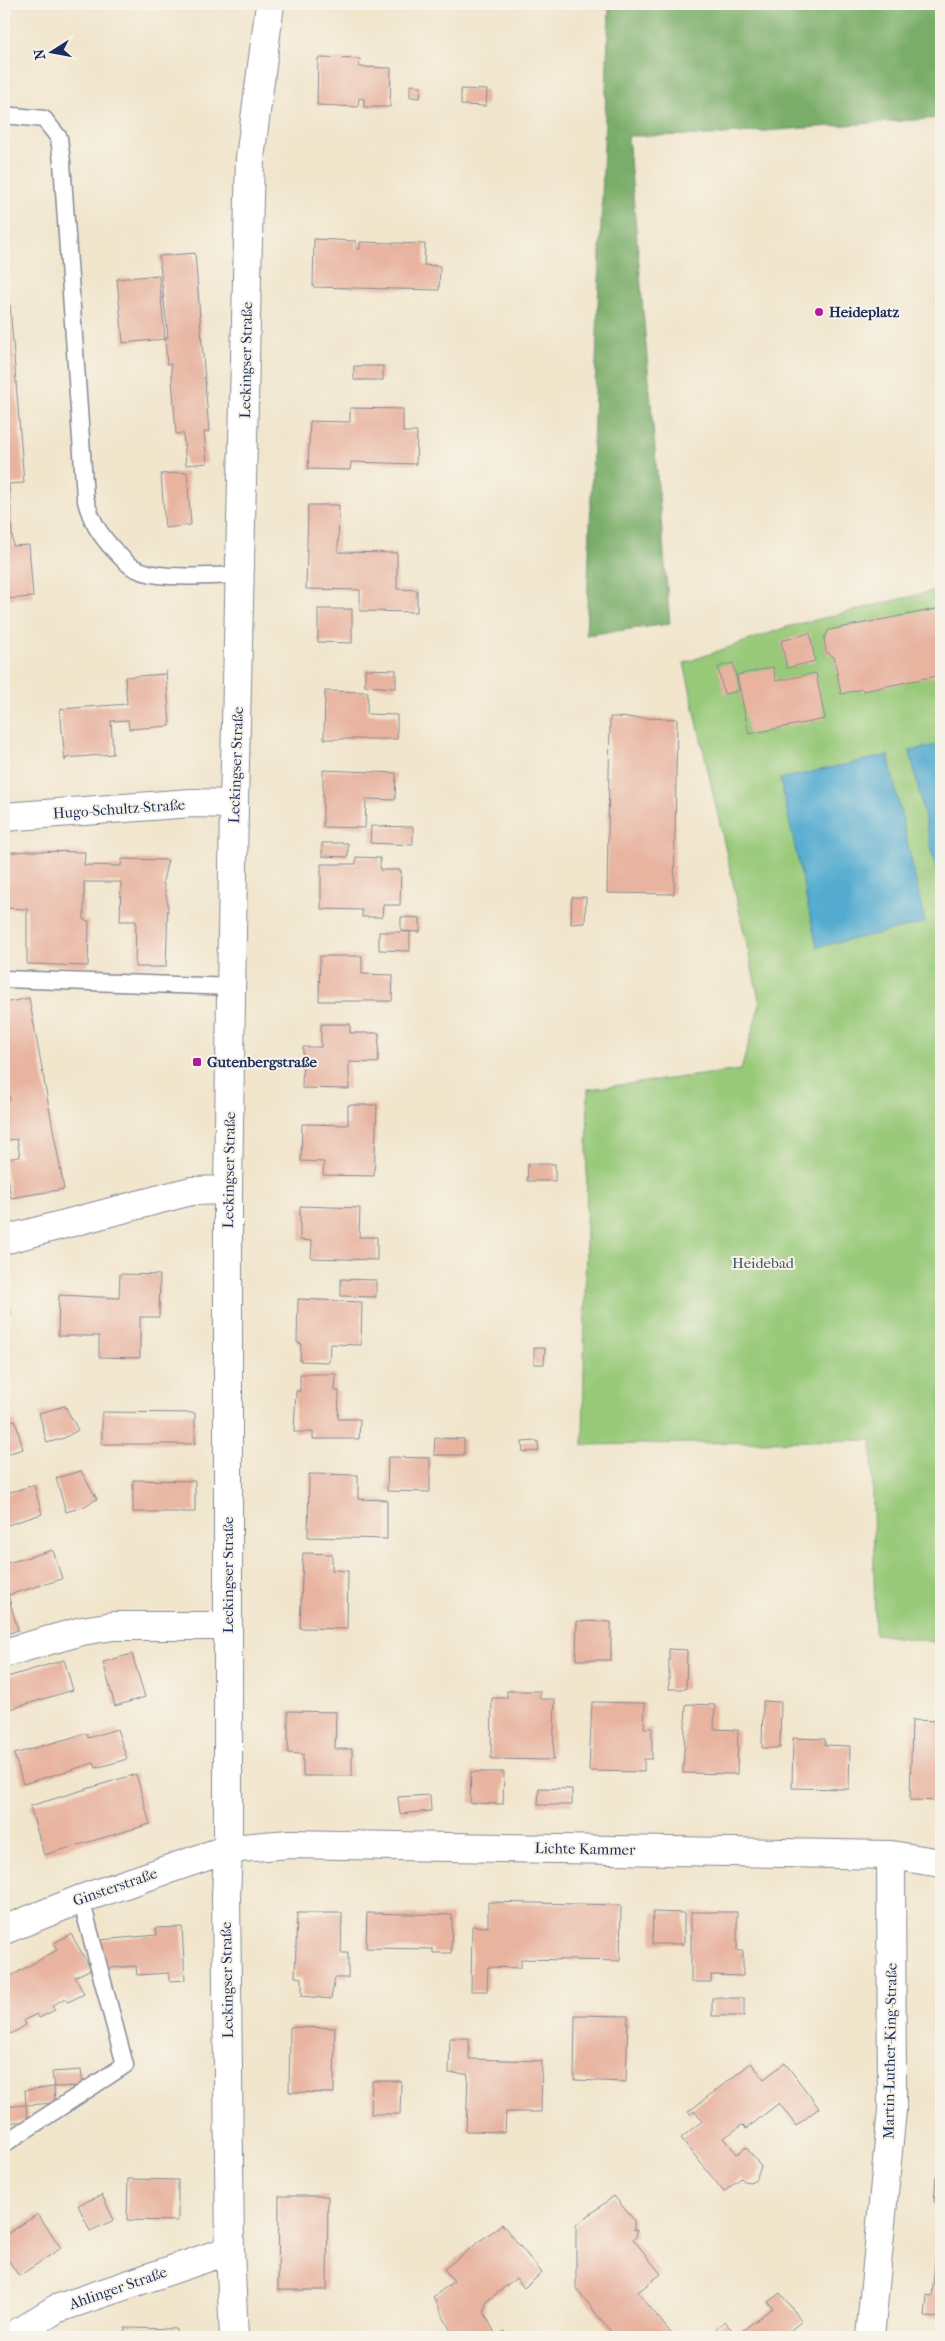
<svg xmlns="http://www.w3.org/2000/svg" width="945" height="2341" font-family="'IM FELL French Canon',serif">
	<rect width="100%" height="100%" fill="#f7f3e8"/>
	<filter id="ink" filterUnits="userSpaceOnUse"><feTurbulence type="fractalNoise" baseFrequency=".02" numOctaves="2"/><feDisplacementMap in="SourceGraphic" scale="10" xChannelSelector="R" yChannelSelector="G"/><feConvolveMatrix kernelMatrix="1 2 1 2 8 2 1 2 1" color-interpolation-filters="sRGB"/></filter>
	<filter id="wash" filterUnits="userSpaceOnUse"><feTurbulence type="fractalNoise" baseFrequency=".0096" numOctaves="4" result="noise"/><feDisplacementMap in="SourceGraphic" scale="20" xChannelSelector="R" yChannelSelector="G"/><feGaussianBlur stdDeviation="1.12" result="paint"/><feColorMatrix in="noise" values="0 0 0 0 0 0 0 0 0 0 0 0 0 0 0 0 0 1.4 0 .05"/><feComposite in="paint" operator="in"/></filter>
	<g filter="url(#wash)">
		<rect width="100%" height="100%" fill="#f1e5cc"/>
		<path fill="#98c979" stroke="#5a7c6c" d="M941,589V1643L875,1634L872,1440L583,1445L588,1089L741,1070L760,1004L684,663L787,627Z"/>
		<path fill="#7aad69" stroke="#4a6e64" d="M558,4H941V118L711,135L628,136L670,624L586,635L609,8Z"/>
		<path fill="#53abd0" stroke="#376d97" d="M941,744V892L910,751Z
			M888,755L925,923L817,947L780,779Z"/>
		<g id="blocks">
			<path fill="#e8b4a0" d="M318,58L360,59L359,67L391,68L390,107H364V99L359,98L358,107L317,105Z
				M410,85L421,86L420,98L410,97Z
				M461,89L487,90L486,106L461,105Z
				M314,239L356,241V249H360V242L425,244L424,265L440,266L439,290L313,287Z
				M195,253L209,432H204L207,463L186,465L183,433L176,434L171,364H167L165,338H168L159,256Z
				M159,275L165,339L123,343L117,279Z
				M10,305L24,483L9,484L13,546L29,545L33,597L4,599V307Z
				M354,366H383V380H354Z
				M350,408L403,409V432H417L416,464L351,462L350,470L308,469L310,421L350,422Z
				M187,472L191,525L165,528L161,474Z
				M308,505H339L338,552L397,553V589L417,590V612L360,611V590L306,589Z
				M941,608V675L863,691L862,689L841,694L834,657L826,652L824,638L829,630Z
				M318,609H352V643L318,642Z
				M810,633L815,661L787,668L781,641Z
				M733,663L739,691L724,694L718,667Z
				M773,667L776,681L816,673L825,719L749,734L737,675Z
				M365,669L396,670V688L365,686Z
				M166,670L170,726L129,729L128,720L111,721L113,754L66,758L65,761L60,709L127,704L125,677L165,674Z
				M325,691L368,692L367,714L397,715V739H324Z
				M610,717L677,719L674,894L607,893Z
				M323,770L396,773L395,800L366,799L365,828L323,827Z
				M371,826L413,827V845L370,843Z
				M322,843H348V857L322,856Z
				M28,851L85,852L84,865L121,866L122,859L168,860L163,881L168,904L166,967H135L136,921H120L121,882H84V920L89,921L88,966L27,964V909L4,908V853Z
				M356,857L380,858V870H401L400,905H383L382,917H362V910L321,909V864H356Z
				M572,897H586L585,923L571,924Z
				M401,917L420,918V932L401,931Z
				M379,932H410V951L379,950Z
				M320,956H362V974L393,975L392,1001H319Z
				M29,998L64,1189L11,1198L4,1159L20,1157L17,1139L4,1141V1101L10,1100L4,1065V1003Z
				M321,1024H350V1033H379L378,1063L349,1062V1089L302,1088L303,1047H321Z
				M348,1105H377L374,1176L323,1175L324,1162L301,1161L302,1124L348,1125Z
				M528,1164H555V1181H527Z
				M300,1206L360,1208L359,1237H377V1260L311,1258L312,1241L300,1240Z
				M120,1274L160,1275L159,1317H140V1358L99,1357V1336H58L59,1295L119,1298Z
				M341,1279L376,1280V1297L341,1296Z
				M4,1290L11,1313L4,1315Z
				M298,1299L362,1302L361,1345L330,1344L329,1362L300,1361L301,1343H297Z
				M534,1348H545L544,1364H534Z
				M300,1374H336L335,1391H339L338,1419H360L359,1439H313V1432H294L296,1391H300Z
				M65,1406L78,1430L64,1438L47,1443L39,1413Z
				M102,1412L195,1413V1444H102Z
				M15,1420L23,1449L4,1455V1423Z
				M435,1438L464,1439V1455H434Z
				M538,1441L539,1451L523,1452L522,1442Z
				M388,1457L430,1458V1492L387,1491Z
				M81,1471L97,1499L83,1507L66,1512L56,1478Z
				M309,1474L358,1475V1499L387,1500V1539L308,1537Z
				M133,1480L195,1481V1512H133Z
				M34,1485L42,1514L4,1526V1494Z
				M53,1550L62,1579L8,1595L18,1630L4,1635V1564Z
				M303,1553L332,1554V1570L348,1571L347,1629L300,1628Z
				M577,1621L611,1622V1660H576Z
				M669,1649L687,1650L686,1689H669Z
				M132,1654L145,1697L115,1706L103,1662Z
				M64,1660L73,1690L4,1711V1678Z
				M507,1691H540V1699H555L553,1760L491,1759L492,1698H507Z
				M763,1701L781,1702L780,1748H762Z
				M592,1702L645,1703L644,1728H652V1759H644V1772L589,1771Z
				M686,1704L715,1705L714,1729L738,1730L737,1774L683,1773Z
				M288,1711L336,1712L335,1749H352V1776H303V1754L288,1753Z
				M912,1720L941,1721V1801L910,1800Z
				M117,1729L127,1759L96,1768L94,1763L23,1784L14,1754L87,1733L88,1738Z
				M793,1738L825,1739V1745L850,1746L849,1789L792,1788Z
				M471,1772H504L503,1804L470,1803Z
				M136,1774L150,1824L44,1855L30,1806Z
				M539,1788L572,1789V1805H538Z
				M430,1795L431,1811L400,1814L398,1797Z
				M488,1902L621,1905L620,1961L521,1959V1968L488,1967L487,1991H471L472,1926L488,1927Z
				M653,1912L684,1913V1944H652Z
				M691,1912H737V1951H743V1976L711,1975V1982H691Z
				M297,1913H342L341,1953H348V1978H335L331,1999L302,1996V1978L295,1977Z
				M367,1913L452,1915L451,1953H433V1949L366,1948Z
				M182,1927L185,1980L169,1981V1973L137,1975L136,1966L107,1968L100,1940L157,1935L156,1928Z
				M71,1934L91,1969L75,1977L84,1994L68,2002L65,1998L52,2006L55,2010L39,2018L37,2014L24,2020L26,2025L11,2034L8,2029L4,2032V1980L57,1950L54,1943Z
				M712,1998H744V2016H712Z
				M575,2015L628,2016L626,2082L574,2080Z
				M290,2027L335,2028L334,2093L289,2092Z
				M450,2038H469V2059L542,2061L541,2112H506L505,2132L466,2131L468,2074L449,2073Z
				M751,2063L764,2079L785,2063L819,2108L796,2126L779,2103L746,2129L742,2125L724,2138L737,2154L746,2147L761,2167L756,2179L750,2182L744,2181L741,2178L724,2192L681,2138L702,2121L694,2111L690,2114L688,2112Z
				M81,2070L83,2086L54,2087L55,2103L26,2105L25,2090L54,2087L52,2072Z
				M372,2081H401L400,2114H371Z
				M26,2105L28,2121L4,2123V2107Z
				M936,2176H941V2203L934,2202Z
				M128,2179L178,2180V2221L127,2220Z
				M102,2195L114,2220L90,2231L78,2205Z
				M279,2196H328L327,2290H278Z
				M614,2196L634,2220V2230H637L636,2237L633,2239L661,2274L638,2292L674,2337H615L576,2288V2225Z
				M38,2214L61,2248L19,2276L4,2254V2236Z
				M502,2224L542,2273L524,2288L516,2278L486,2302L484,2312L497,2337H454L433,2297L454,2281L444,2269Z
				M937,2240H941V2318L925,2317L927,2295L932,2296Z
				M780,2293L802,2321L782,2337H706L725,2322L736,2335L773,2308L768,2302Z
				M125,2328L176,2329V2337H125Z
				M505,2331L510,2337H498L499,2334Z"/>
		</g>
	</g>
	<g filter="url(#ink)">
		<use href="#blocks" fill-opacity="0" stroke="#868a95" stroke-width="1"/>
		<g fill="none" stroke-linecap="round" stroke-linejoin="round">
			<g stroke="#868a95" stroke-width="19">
				<path id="service" d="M4,115L44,119L59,138L62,162L85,497C90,519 99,534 114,550C119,555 125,562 131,566C154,582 212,575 241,575
					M4,979L233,987
					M4,2144L125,2065L81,1899"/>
			</g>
			<g stroke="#868a95" stroke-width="30">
				<path id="minor" d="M4,817L191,803L234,804
					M4,1240L191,1191L228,1190
					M4,1653L82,1631L113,1626H228
					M4,1930L81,1899L228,1849L289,1844L891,1855L941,1863
					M11,2337L56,2309L230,2250
					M234,2337L230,2250L226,1897L228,1849V1190L234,804L250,158L270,4
					M870,2337L892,2110L891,1855"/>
			</g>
			<use href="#service" stroke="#fff" stroke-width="16"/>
			<use href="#minor" stroke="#fff" stroke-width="28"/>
		</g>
	</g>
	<g fill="#b5179e" stroke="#f7f3e8" stroke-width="2">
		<circle cx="819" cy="312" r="5"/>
		<rect x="192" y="1057" width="10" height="10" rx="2.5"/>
	</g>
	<g text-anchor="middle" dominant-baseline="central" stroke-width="4" stroke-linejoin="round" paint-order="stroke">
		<g font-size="15" font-weight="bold" fill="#1b2f5e" stroke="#f7f3e8" text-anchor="start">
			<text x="829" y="312">Heideplatz</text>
			<text x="207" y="1062">Gutenbergstraße</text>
		</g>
		<g font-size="15" fill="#1b2f5e" stroke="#f7f3e8">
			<text transform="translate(246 360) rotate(-89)">Leckingser Straße</text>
			<text transform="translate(236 765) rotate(-88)">Leckingser Straße</text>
			<text transform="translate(119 809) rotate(-4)">Hugo-Schultz-Straße</text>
			<text transform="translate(229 1170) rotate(-89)">Leckingser Straße</text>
			<text transform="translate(228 1575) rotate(-90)">Leckingser Straße</text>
			<text transform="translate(585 1849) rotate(1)">Lichte Kammer</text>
			<text transform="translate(115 1887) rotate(-19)">Ginsterstraße</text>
			<text transform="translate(227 1980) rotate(-91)">Leckingser Straße</text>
			<text transform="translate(890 2051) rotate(-89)">Martin-Luther-King-Straße</text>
			<text transform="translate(118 2288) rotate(-19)">Ahlinger Straße</text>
		</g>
		<g font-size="15" fill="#3a5665" stroke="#f7f3e8">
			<text x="763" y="1263">Heidebad</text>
		</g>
	</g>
	<rect width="945" height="2341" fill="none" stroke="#f7f3e8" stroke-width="20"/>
	<g transform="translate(52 52) rotate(259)" stroke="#f7f3e8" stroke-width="4" paint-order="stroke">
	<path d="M0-4L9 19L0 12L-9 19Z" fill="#1b2f5e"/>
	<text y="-8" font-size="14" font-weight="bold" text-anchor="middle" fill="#1b2f5e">N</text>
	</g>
</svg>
